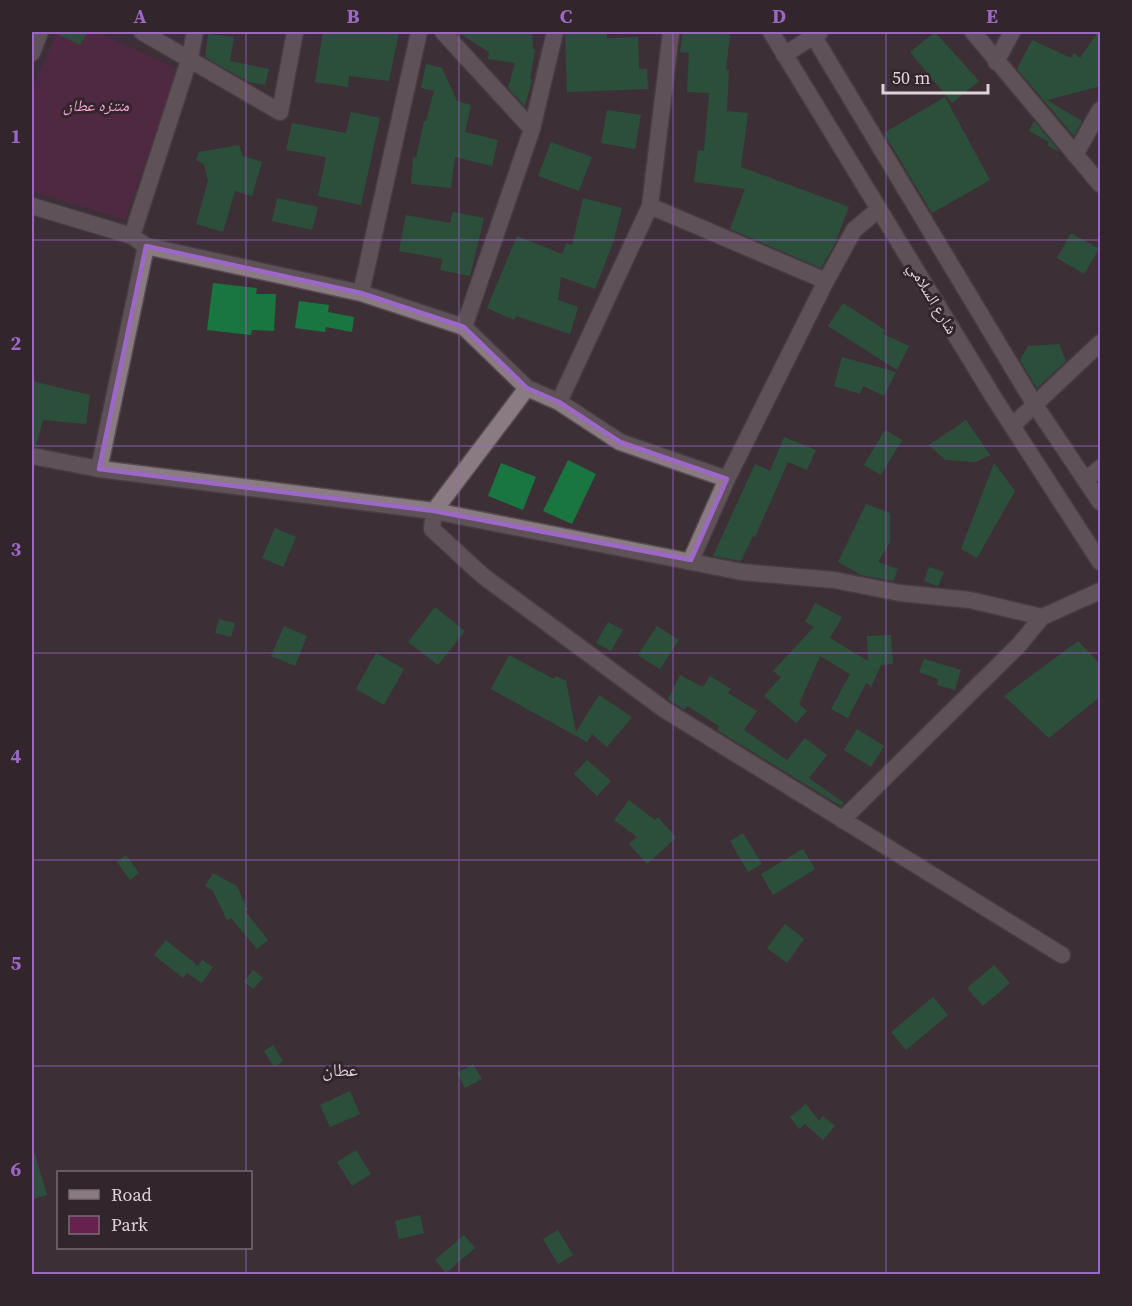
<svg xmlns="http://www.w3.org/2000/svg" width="1132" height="1306" font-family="'Source Serif 4','Noto Naskh Arabic',serif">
	<rect width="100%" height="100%" fill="#3c3036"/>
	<path fill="#67214e" d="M57,32H96L178,69L125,220L32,191V89Z"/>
	<path fill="#1a7640" d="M53,32H88L80,45Z
		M323,32H399L389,81L349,76L348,87L315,82Z
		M457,32H532L533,49L535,50L530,79L532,80L525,106L508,88L515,63L488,59L489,52Z
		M683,32L730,34L726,70H729L727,111L748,113L741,167L849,207L835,243L821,268L730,229L745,189L694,182L698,150L704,151L709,93L687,92L689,53L680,52Z
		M935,32L979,81L952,103L910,52Z
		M1098,32H1101V86L1047,100L1082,121L1074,136L1017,69L1032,40L1071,58L1074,53L1080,58Z
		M607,33V38L638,37L639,69H647L648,89L567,92L565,34Z
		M208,34L234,37L230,61L269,69L265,85L249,82L205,57Z
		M426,64L442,68L457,101L471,105L465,132L498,140L492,166L455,157L451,188L411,184L413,157L416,158L424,121H426L434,91L421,88Z
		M945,97L990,180L932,213L884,133Z
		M607,110L641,115L635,149L601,143Z
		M351,112L380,118L361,205L318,196L326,157L286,150L292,123L346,133Z
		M1034,121L1060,152L1047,145L1049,142L1029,131Z
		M551,142L592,157L579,191L538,176Z
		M239,145L243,156L262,162L252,196L235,191L223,232L196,224L208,181L204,164L196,160L199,152Z
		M277,198L318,207L312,230L272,221Z
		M583,198L622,208L613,243L595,289L561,277L558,300L578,307L570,334L516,316L514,320L487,308L517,236L562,254L566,243L572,245Z
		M453,212L484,218L470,276L440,270L443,259L399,251L406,215L450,223Z
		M1071,233L1099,249L1084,274L1057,258Z
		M213,283L257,288L256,294H276L274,331L252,330L251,335L207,330Z
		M299,301L329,305L328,312L354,317L352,332L326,327L325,332L295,328Z
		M843,303L885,330L883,334L909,346L897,370L828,326Z
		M1059,344L1066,361L1037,388L1020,360L1028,346Z
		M842,357L896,372L884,396L863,386L860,394L834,386Z
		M32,381L90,395L86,424L43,420L36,446H32Z
		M966,420L990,455L976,462L945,460L929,445Z
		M885,430L902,440L881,475L864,465Z
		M784,437L816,450L807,470L788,462L755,537L753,536L741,561L713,556L755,464L770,471Z
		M568,460L596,474L572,524L543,511Z
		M501,463L536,477L523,510L488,496Z
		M994,463L1015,491L977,558L961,549Z
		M866,504L890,513V542L878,562L898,569L893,581L861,575L838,562Z
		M275,528L296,537L283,567L262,558Z
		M929,567L944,572L938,586L924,581Z
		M815,603L842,617L830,638L868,661L867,636L891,635L893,664L881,665L870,689V685L866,683L848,718L831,709L850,674L820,656L799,704L807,711L796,723L764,696L781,677L773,671L814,627L805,622Z
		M435,607L465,631L438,665L408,642Z
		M219,619L235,623L231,637L215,633Z
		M608,622L623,630L611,651L596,643Z
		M284,626L307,636L295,666L271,656Z
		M657,626L679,640L660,669L638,655Z
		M1078,641L1101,665V696L1049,738L1004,696Z
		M376,653L404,669L384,705L356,689Z
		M509,655L554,679L556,676L566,681L576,732L599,695L632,717L607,747L592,734L587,742L491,689Z
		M924,659L961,670L955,690L937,685L938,679L919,672Z
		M680,675L703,687L710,676L731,689L728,693L757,711L744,730L787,760L805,738L827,755L809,778L844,803L841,806L717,730L719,726L687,706L685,710L668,699Z
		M857,729L884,746L871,767L844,750Z
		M587,760L611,781L597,796L574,774Z
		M629,800L655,820L658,817L676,838L647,864L629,844L637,837L614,820Z
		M743,833L762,864L748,872L730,841Z
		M803,849L815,869L773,895L761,874Z
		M126,855L139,873L130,880L117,862Z
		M213,873L237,886L248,910L245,911L268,940L257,949L231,918L227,920L213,891L205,886Z
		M785,924L804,939L787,963L767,948Z
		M166,940L198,966L202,960L213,967L202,983L187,973L183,978L154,955Z
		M994,965L1010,983L983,1006L967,988Z
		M253,970L263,978L253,989L244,982Z
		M933,997L948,1015L906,1050L891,1032Z
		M273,1045L283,1061L274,1067L264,1051Z
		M473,1064L482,1079L465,1088L457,1073Z
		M350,1091L360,1114L330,1127L320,1105Z
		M806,1104L819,1121L823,1116L835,1126L823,1140L805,1124L799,1129L790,1117Z
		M356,1150L371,1174L352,1186L337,1162Z
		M32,1154H35L47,1195L32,1199Z
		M420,1215L424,1233L399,1239L395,1221Z
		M558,1230L573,1255L558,1264L543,1239Z
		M464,1235L475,1248L446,1273L435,1260Z"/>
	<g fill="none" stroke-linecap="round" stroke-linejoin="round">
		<g stroke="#574d52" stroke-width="19">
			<path id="street" d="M142,32L280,112L295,32
				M443,32L532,129
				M771,32L994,398L1100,562
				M811,32L1035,405L1100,502
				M973,32L1100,184
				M32,53L40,32
				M784,55L820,32
				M996,62L1012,32
				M1075,155L1100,110
				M32,206L132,236L146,246L361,293L464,327L527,388L559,402L620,442L727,479
				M650,206L826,281
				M132,236L190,57L195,32
				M361,293L419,32
				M464,327L532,129L555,32
				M527,388L434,511L432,529L483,576L665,710L1062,955
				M559,402L650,206L671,32
				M1012,426L1100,343
				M32,456L99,469L434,511L742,572L834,580L900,593L970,600L1042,617L1100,591
				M99,469L146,246
				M1086,480L1100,468
				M691,560L727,479L826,281L854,230L879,209
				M842,820L1019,645L1042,617"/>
		</g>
		<use href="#street" stroke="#8a7b82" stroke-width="16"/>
	</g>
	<path d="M0 0H1132V1306H0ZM146,246L361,293L464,327L527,388L559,402L620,442L727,479L691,560L434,511L99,469Z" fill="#3c3036" fill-opacity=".55" fill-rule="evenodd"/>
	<path fill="none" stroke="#9d67c8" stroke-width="4.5" stroke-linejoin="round" d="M146,246L361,293L464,327L527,388L559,402L620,442L727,479L691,560L434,511L99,469Z"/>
	<path fill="none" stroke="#9d67c8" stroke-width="1.5" stroke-opacity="0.55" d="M246,32V1172M459,32V1274M673,32V1274M886,32V1274M32,240H1100M32,446H1100M32,653H1100M32,860H1100M32,1066H1100M246,1248V1274"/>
	<g text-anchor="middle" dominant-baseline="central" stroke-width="6" stroke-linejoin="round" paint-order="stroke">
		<g font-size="16" font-style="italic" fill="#faa3d5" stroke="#32262c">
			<text x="96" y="105">منتزه عطان</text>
		</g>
		<g font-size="16" fill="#ddd4d9" stroke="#32262c">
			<text transform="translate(933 298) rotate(59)">شارع السلامي</text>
		</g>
		<g font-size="18" fill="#ddd4d9" stroke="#32262c">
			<text x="340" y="1069">عطان</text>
		</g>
	</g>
	<rect width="1132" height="1306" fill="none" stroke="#32262c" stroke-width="66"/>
	<rect x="57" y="1171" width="195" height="78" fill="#32262c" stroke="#766c71" stroke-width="1.5"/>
	<rect x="69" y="1190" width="30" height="9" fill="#8a7b82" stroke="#766c71" stroke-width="1.5"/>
	<text x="111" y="1201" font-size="18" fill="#ddd4d9">Road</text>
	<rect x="69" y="1216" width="30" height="18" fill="#67214e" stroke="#766c71" stroke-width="1.5"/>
	<text x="111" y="1231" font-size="18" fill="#ddd4d9">Park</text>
	<path d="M883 84v9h105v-9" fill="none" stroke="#ddd4d9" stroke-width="3"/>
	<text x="892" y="84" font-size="18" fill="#ddd4d9" stroke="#32262c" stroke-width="4.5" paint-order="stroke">50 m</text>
	<rect x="33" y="33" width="1066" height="1240" fill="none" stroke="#9d67c8" stroke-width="2"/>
	<g font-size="20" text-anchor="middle" font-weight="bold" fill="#9d67c8">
		<text x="140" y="23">A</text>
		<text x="353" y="23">B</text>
		<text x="566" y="23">C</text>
		<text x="779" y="23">D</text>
		<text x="992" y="23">E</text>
		<text x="16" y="143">1</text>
		<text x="16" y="350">2</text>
		<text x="16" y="556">3</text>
		<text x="16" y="763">4</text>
		<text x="16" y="970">5</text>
		<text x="16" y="1176">6</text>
	</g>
</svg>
